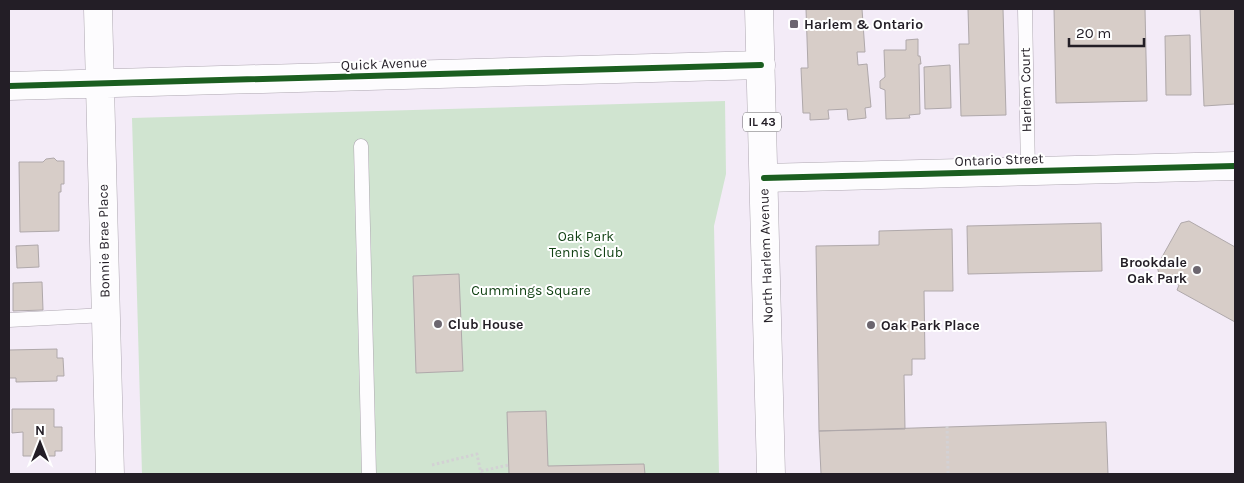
<svg xmlns="http://www.w3.org/2000/svg" width="1244" height="483" font-family="Karla,sans-serif">
	<rect width="100%" height="100%" fill="#f3ebf7"/>
	<path fill="#d0e4d0" d="M725,101L726,174L714,226L719,474H142L132,118Z"/>
	<path fill="#d7cdc8" stroke="#afa8aa" d="M806,9H862L865,52H857L858,65L867,64L871,107L865,108L866,118L848,120L847,109L828,110L829,119L810,120V113H803L801,68H808Z
		M968,9H1003L1006,115L961,116L959,44H969Z
		M1054,9H1145L1147,101L1056,103Z
		M1200,9H1235V104L1204,106Z
		M1190,35L1191,95H1166L1165,36Z
		M918,39V56H920L921,64H919L920,114L909,115L910,118L886,119L885,90L880,88V81L885,77L884,50H906V40Z
		M950,65L951,108L925,109L924,67Z
		M54,158L57,161H64V184H61V192H59V231L20,232L19,162H43L46,159Z
		M1189,221L1235,247V322L1177,290L1179,285L1159,274L1157,266L1181,223Z
		M1101,223L1102,271L968,274L967,226Z
		M952,229L953,291H924L925,359H912V375H904L905,429L819,431L816,246L879,245V231Z
		M38,245L39,267L17,268L16,246Z
		M459,274L463,371L416,373L413,276Z
		M42,282L43,310L13,311V283Z
		M57,349V358H63L64,376H57V381L16,382V378H9V350Z
		M12,409H54V427H62V451H55V456H23V432L12,433Z
		M546,411L548,466L644,464L645,474H509L507,412Z
		M1106,422L1108,474H821L819,431Z"/>
	<g fill="none" stroke-linecap="round" stroke-linejoin="round">
		<g stroke="#aea7b1" stroke-width="15">
			<path id="service" d="M1025,9L1028,172
				M361,146L369,474
				M9,320L106,315"/>
		</g>
		<g stroke="#aea7b1" stroke-width="29">
			<path id="minor" d="M98,9L110,474
				M9,86L761,65
				M764,178L1235,166"/>
		</g>
		<g stroke="#aea7b1" stroke-width="29">
			<path id="primary" d="M759,9L771,474"/>
		</g>
		<path stroke="#d3d1d4" stroke-width="3" stroke-dasharray="2.5 2.5" stroke-linecap="butt" d="M947,426L948,474
			M432,465L477,454L481,474
			M481,471L509,465"/>
		<use href="#service" stroke="#fdfcfe" stroke-width="14"/>
		<use href="#minor" stroke="#fdfcfe" stroke-width="28"/>
		<use href="#primary" stroke="#fdfcfe" stroke-width="28"/>
		<g stroke="#fff" stroke-width="9">
			<path id="cycleway" d="M9,86L761,65
				M764,178L1235,166"/>
		</g>
		<use href="#cycleway" stroke="#1b5e20" stroke-width="6"/>
	</g>
	<g fill="#6c666f" stroke="#fff" stroke-width="2">
		<rect x="789" y="19" width="10" height="10" rx="2.5"/>
		<circle cx="1197" cy="270" r="5"/>
		<circle cx="438" cy="324" r="5"/>
		<circle cx="871" cy="325" r="5"/>
	</g>
	<g text-anchor="middle" dominant-baseline="central" stroke-width="4" stroke-linejoin="round" paint-order="stroke">
		<rect fill="#fff" stroke="#656267" stroke-width="1" x="743" y="112.5" width="38" height="19" rx="4"/>
		<g font-size="12" font-weight="bold" fill="#231e26">
			<text x="762" y="122">IL 43</text>
		</g>
		<g font-size="14" font-weight="bold" fill="#231e26" stroke="#fff" text-anchor="start">
			<text x="804" y="24">Harlem &amp; Ontario</text>
			<text x="1187" y="262" text-anchor="end">Brookdale<tspan x="1187" dy="16">Oak Park</tspan></text>
			<text x="448" y="324">Club House</text>
			<text x="881" y="325">Oak Park Place</text>
		</g>
		<g font-size="14" fill="#231e26" stroke="#fff">
			<text transform="translate(384 64) rotate(-2)">Quick Avenue</text>
			<text transform="translate(1026 90) rotate(-91)">Harlem Court</text>
			<text transform="translate(999 160) rotate(-2)">Ontario Street</text>
			<text transform="translate(104 241) rotate(-91)">Bonnie Brae Place</text>
			<text transform="translate(766 256) rotate(-92)">North Harlem Avenue</text>
		</g>
		<g font-size="14" fill="#114113" stroke="#fff">
			<text x="586" y="236">Oak Park<tspan x="586" dy="16">Tennis Club</tspan></text>
			<text x="531" y="290">Cummings Square</text>
		</g>
	</g>
	<rect width="1244" height="483" fill="none" stroke="#231e26" stroke-width="20"/>
	<g transform="translate(40 443)" stroke="#ffffff" stroke-width="4" paint-order="stroke">
	<path d="M0-4L9 19L0 12L-9 19Z" fill="#231e26"/>
	<text y="-8" font-size="14" font-weight="bold" text-anchor="middle" fill="#231e26">N</text>
	</g>
	<path d="M1069 38v8h75v-8" fill="none" stroke="#231e26" stroke-width="2.5"/>
	<text x="1076" y="38" font-size="15" fill="#231e26" stroke="#ffffff" stroke-width="4" paint-order="stroke">20 m</text>
</svg>
